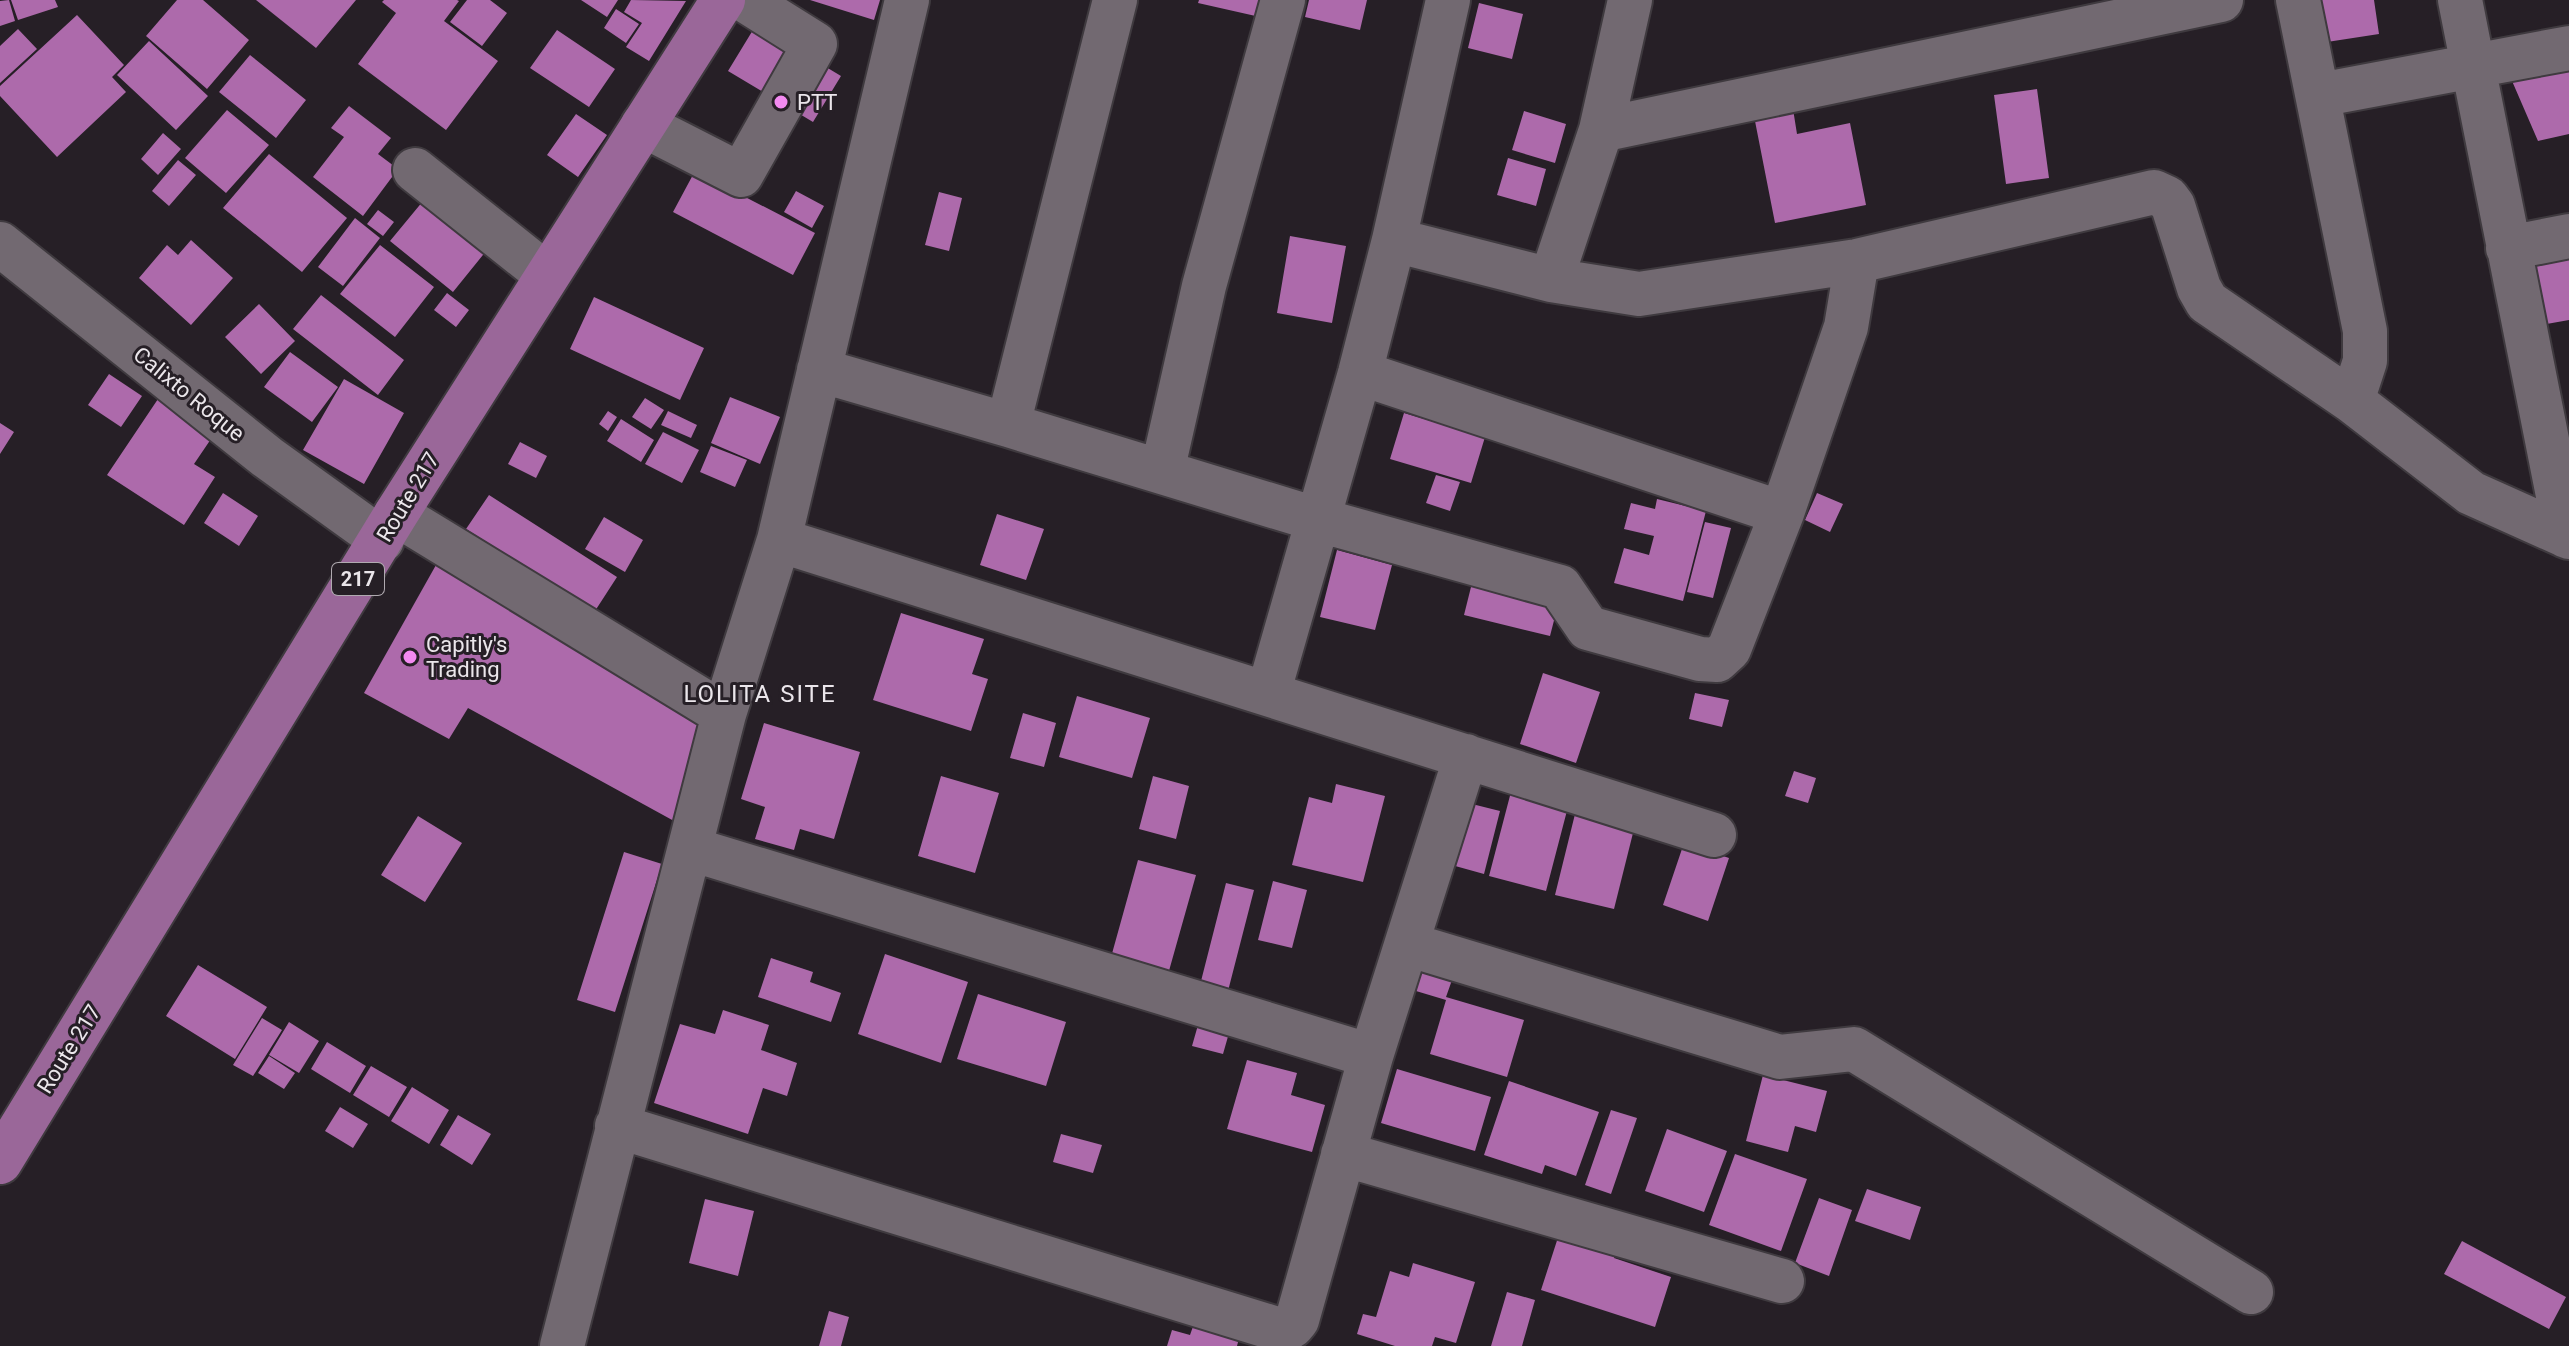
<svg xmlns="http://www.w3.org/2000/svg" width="2569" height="1346" font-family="Roboto,sans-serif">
	<rect width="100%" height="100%" fill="#261f26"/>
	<path fill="#ad6aab" d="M9,0L15,21L0,26V1Z
		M11,0H55L58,7L18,20Z
		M177,0H203L249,40L207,89L146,36Z
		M256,0H356L316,48Z
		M384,0H457L459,1L444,21L498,61L446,130L358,64L396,13L382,2Z
		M467,0H490L507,13L482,46L450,22Z
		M581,0H618L607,17Z
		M631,0L686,1L649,61L626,47L642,23L624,12Z
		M810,0H880L874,20Z
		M1199,0H1264L1260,17L1198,3Z
		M1309,0H1367L1360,30L1305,17Z
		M2320,0H2374L2379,34L2327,42Z
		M1479,3L1523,14L1512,59L1468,48Z
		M616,9L639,24L626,43L604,28Z
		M77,15L124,65L112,77L126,92L57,157L0,96V86Z
		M756,25L841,76L813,122L728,71Z
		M18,29L37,49L0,83V46Z
		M557,30L615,69L589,107L530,68Z
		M149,41L208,96L176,130L117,75Z
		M250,55L306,100L276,138L219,92Z
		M2569,62V134L2538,141L2509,74Z
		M2037,89L2049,178L2006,184L1994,95Z
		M349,106L391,138L378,154L398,169L363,216L313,177L344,137L331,128Z
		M1793,109L1797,134L1850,123L1866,205L1775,223L1754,116Z
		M227,110L269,145L226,193L185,158Z
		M1524,111L1566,124L1555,163L1512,150Z
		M576,114L607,135L578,177L547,155Z
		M163,133L181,149L158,175L141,159Z
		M269,154L347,218L302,272L223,208Z
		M1508,158L1546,169L1536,206L1497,195Z
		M178,160L196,175L169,206L152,191Z
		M695,171L815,233L793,275L673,212Z
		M796,191L824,206L812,228L784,212Z
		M939,192L962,198L949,251L925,245Z
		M428,195L491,245L453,292L390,241Z
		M378,210L394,222L383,236L367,224Z
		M355,218L380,238L343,286L318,267Z
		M1290,236L1346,246L1332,323L1277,313Z
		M191,240L233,278L191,325L139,278L167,245L178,255Z
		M380,245L434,287L395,337L340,294Z
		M2569,252V320L2541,325L2529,259Z
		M447,293L469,310L456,327L434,310Z
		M321,295L404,360L378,395L293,329Z
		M594,297L704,348L680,400L570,349Z
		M259,304L295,341L261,374L225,337Z
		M290,352L338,387L312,422L264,387Z
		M109,374L142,396L121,427L88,405Z
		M344,379L404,413L364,484L303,450Z
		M730,397L780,417L760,464L711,443Z
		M645,398L664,410L651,429L632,417Z
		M158,399L213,436L194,464L215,477L184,525L107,475Z
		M608,411L617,417L608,431L599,424Z
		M668,411L697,425L691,438L661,425Z
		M1404,413L1485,437L1471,483L1390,459Z
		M621,419L654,440L641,462L607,441Z
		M0,423L14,432L0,454Z
		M663,432L699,450L682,483L645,464Z
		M520,442L547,456L536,478L508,464Z
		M711,446L747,460L735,487L700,472Z
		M1436,475L1460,482L1450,511L1426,503Z
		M223,493L258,516L239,546L204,523Z
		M1817,493L1843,504L1830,532L1805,520Z
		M489,495L617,577L595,611L466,529Z
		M1657,499L1706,511L1683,601L1614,583L1624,548L1649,555L1654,536L1624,529L1631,503L1655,509Z
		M997,514L1044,529L1026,580L980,565Z
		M604,517L643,540L625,572L585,549Z
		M1705,522L1731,528L1713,598L1687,592Z
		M1337,550L1392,565L1375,630L1320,617Z
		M436,565L703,714L674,821L468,708L449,739L364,693Z
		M1473,579L1559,601L1550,636L1464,615Z
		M901,613L984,639L972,674L988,679L971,731L873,700Z
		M1543,673L1600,692L1576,763L1520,744Z
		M1695,693L1729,700L1722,727L1689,719Z
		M1077,696L1150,718L1132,778L1059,757Z
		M1023,713L1056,723L1044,767L1010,758Z
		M764,723L860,752L834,839L800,829L794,850L755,839L765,807L741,799Z
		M1794,771L1816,778L1808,803L1785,796Z
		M941,776L999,793L975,873L918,856Z
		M1153,776L1189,786L1176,839L1139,829Z
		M1336,784L1385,796L1363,882L1292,865L1309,797L1332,803Z
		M1512,788L1569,803L1546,891L1489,876Z
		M1464,802L1500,811L1484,874L1448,864Z
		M1576,810L1635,825L1614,909L1555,895Z
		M418,816L462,843L425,902L381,875Z
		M1684,843L1729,858L1708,921L1663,905Z
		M624,852L662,864L615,1012L577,1000Z
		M1138,860L1196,875L1165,985L1108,968Z
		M1273,881L1307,890L1292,948L1258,940Z
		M1226,883L1254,890L1228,991L1200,985Z
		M885,954L968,982L941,1063L858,1034Z
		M771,958L813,972L810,982L841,993L831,1022L758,997Z
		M198,965L267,1007L235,1059L166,1016Z
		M1422,970L1452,980L1446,997L1524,1020L1507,1077L1430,1054L1446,1000L1416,991Z
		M978,994L1066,1022L1046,1086L957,1059Z
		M723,1010L769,1025L761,1050L797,1063L787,1096L763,1088L748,1134L654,1103L680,1024L715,1034Z
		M262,1018L282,1030L253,1076L233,1065Z
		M1200,1018L1231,1026L1223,1054L1192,1046Z
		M289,1022L319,1041L299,1073L269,1055Z
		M327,1042L366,1066L350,1093L311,1069Z
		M269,1056L295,1073L284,1089L258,1073Z
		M1247,1060L1297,1073L1291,1095L1325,1105L1312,1152L1227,1129Z
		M371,1066L407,1087L389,1117L353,1095Z
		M1397,1069L1491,1097L1475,1151L1381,1123Z
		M1763,1075L1827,1091L1816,1132L1795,1126L1788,1152L1746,1141Z
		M1509,1081L1599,1112L1576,1176L1545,1165L1542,1174L1484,1155Z
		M412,1087L449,1110L429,1144L391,1121Z
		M340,1107L368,1124L353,1148L325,1131Z
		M1611,1110L1637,1118L1611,1194L1585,1185Z
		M458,1115L491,1134L472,1165L440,1145Z
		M1667,1129L1727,1151L1704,1212L1645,1191Z
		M1061,1134L1102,1145L1093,1173L1053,1162Z
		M1735,1154L1807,1179L1781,1251L1709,1225Z
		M1867,1189L1921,1207L1910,1240L1855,1221Z
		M1819,1198L1852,1210L1829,1276L1795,1263Z
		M705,1199L754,1211L738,1276L689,1263Z
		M1563,1222L1620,1241L1614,1258L1671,1277L1655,1327L1541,1290Z
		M2462,1241L2566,1297L2549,1329L2444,1274Z
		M1413,1263L1475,1282L1456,1343L1435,1337L1432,1346H1395L1357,1334L1363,1314L1376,1317L1390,1271L1409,1277Z
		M1507,1292L1535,1300L1522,1346H1491Z
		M829,1311L849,1317L841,1346H819Z
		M1196,1318L1241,1331L1237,1346H1167L1172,1330L1190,1335Z"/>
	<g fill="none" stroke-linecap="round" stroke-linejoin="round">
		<g stroke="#3f3a3f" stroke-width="48">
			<path id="minor" d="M2298,0L2365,331V361L2352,401
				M2460,0L2566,536
				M2319,95L2569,48
				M643,125L741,175L815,44L745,0
				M1601,130L2221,0
				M415,170L547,275
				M1394,240L1551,280L1639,294L1857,261L2154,192L2167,198L2173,206L2199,288L2207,302L2352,401L2471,493L2569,537
				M0,244L267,457L382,540
				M2508,248L2569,236
				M1551,280L1601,130L1630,0
				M819,370L1008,425L1319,520L1560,587L1588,628L1700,659L1717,660L1729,649L1782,513L1846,327L1857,261
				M1360,373L1782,513
				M1008,425L1115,0
				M1162,472L1204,286L1283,0
				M396,514L724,714
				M779,540L1714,835
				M1268,694L1360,373L1394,240L1448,0
				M691,849L1371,1056
				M1407,944L1780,1057L1854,1049L2251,1292
				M617,1126L1277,1329L1292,1326L1297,1320L1371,1056L1466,756
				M1343,1154L1782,1281
				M562,1346L724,714L779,540L907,0"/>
		</g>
		<g stroke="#3f3a3f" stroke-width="48">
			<path id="major" d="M0,1162L396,514L723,0"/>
		</g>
		<use href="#minor" stroke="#726971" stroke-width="44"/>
		<use href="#major" stroke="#9a6799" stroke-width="44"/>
	</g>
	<g fill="#f38af1" stroke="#261f26" stroke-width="3">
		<circle cx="781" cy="102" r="8"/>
		<circle cx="410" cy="657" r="8"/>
	</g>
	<g text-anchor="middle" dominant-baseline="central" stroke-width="6" stroke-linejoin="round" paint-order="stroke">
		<rect fill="#261f26" stroke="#b0aab0" stroke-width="2" x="332" y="563" width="52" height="32" rx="6"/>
		<g font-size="20" font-weight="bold" fill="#ebe6eb">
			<text x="358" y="579">217</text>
		</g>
		<g font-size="22" fill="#ebe6eb" stroke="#261f26" text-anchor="start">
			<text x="797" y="102">PTT</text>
			<text x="426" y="644">Capitly's<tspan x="426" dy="25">Trading</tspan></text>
		</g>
		<g font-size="22" fill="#ebe6eb" stroke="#261f26">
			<text transform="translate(189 394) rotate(39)">Calixto Roque</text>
			<text transform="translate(408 497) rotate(-59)">Route 217</text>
			<text transform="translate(69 1049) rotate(-58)">Route 217</text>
		</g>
		<g font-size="24" letter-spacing="2" fill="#ebe6eb" stroke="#261f26">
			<text x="760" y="694">LOLITA SITE</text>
		</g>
	</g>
</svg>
